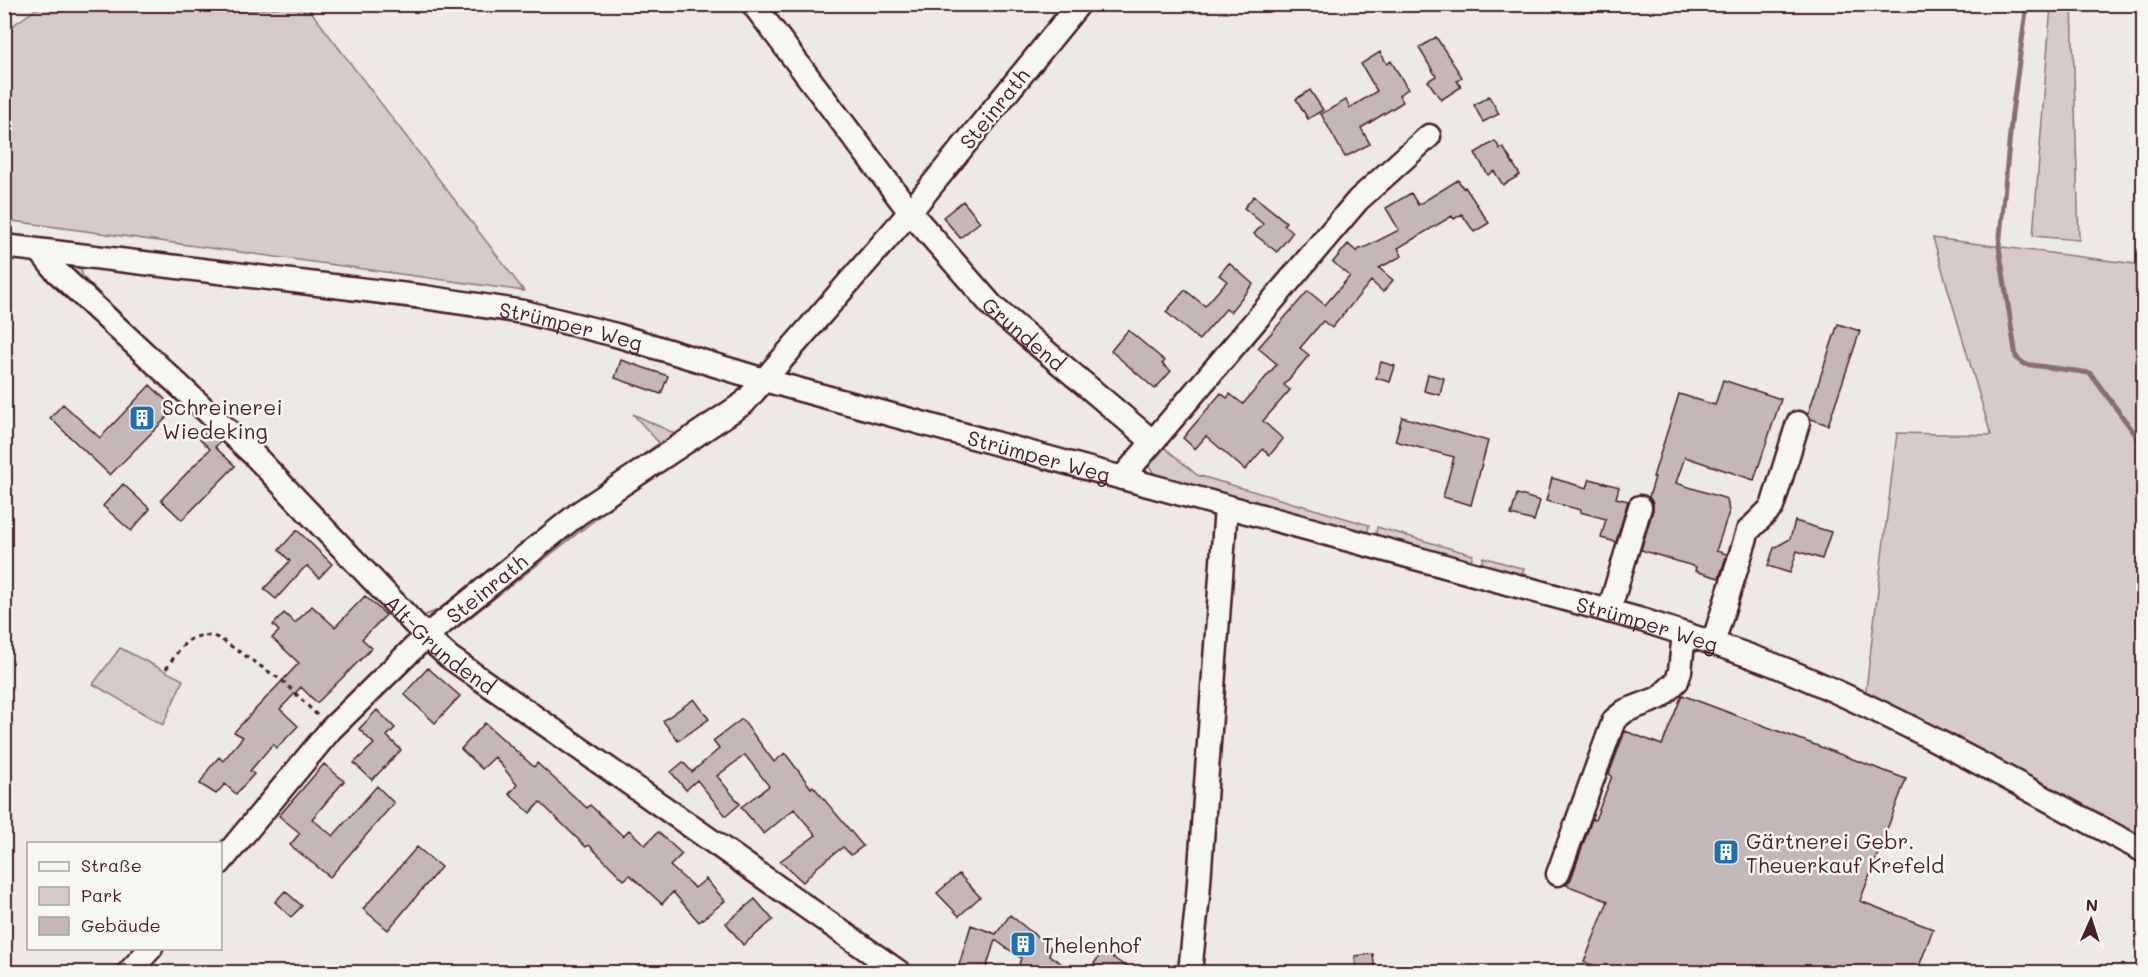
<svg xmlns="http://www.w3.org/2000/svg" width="2148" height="977" font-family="Mali,sans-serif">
	<rect width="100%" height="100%" fill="#ece9e6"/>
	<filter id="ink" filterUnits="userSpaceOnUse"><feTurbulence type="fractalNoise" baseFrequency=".0167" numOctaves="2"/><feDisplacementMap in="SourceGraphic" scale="12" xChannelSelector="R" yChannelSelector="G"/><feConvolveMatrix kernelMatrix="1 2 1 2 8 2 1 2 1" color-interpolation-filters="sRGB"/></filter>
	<g filter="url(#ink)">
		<path fill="#d4cbca" stroke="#8f757a" stroke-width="1.5" d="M202,4L228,12L306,5L524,291L5,220V31L42,5Z
			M2051,5H2072L2079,240L2033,236Z
			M1933,238L2143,265V845L1865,697L1897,433L1991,435Z
			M61,260L425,303L614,341L612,347L523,325L422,310L80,266L83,277L261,449L423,616L438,610L574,504L659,443L633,414L682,437L431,623L419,621Z
			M1158,442L1197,475L1369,525L1368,531L1354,534L1160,482L1148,465L1149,454Z
			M693,443L444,638L441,632L582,519Z
			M1377,527L1473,555L1470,562L1382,540L1376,533Z
			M1483,557L1524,569L1523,573L1513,578L1490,571L1482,564Z
			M120,648L183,680L163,725L93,684Z"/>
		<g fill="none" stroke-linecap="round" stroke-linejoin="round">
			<path stroke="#886e73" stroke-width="5" d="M2027,4L2012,113L1999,247L2016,357L2024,364L2090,373L2144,446"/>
		</g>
		<path fill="#c4b7b7" stroke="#4a1f2b" stroke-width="1.5" d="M1436,37L1462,77L1457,81L1461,87L1441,100L1428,81L1436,76L1419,48Z
			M1380,52L1387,64L1391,61L1408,89L1399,95L1403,102L1361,128L1370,144L1345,157L1321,114L1346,100L1350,108L1377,91L1361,64Z
			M1310,90L1323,110L1308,119L1296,99Z
			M1489,96L1499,114L1483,122L1474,105Z
			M1495,141L1500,149L1503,147L1520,175L1503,185L1494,171L1488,175L1475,153Z
			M1458,180L1463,188L1465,187L1489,223L1474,232L1462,214L1454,219L1452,216L1398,248L1402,256L1379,268L1393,280L1383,292L1371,281L1332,328L1323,321L1300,348L1309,355L1284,385L1290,390L1263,421L1283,439L1270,455L1263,449L1245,470L1206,436L1195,449L1183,438L1221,393L1227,398L1230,394L1243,404L1277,364L1258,348L1308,291L1325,305L1350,276L1333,262L1348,244L1357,252L1360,248L1362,249L1399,230L1386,208L1411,193L1418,205Z
			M1254,196L1286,222L1284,225L1293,232L1277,252L1254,234L1263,224L1244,208Z
			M963,201L980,222L960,238L943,217Z
			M1229,263L1253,284L1230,312L1226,309L1199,340L1166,312L1185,290L1205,306L1227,281L1219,275Z
			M1838,324L1860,331L1828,425L1811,419L1808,414Z
			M1128,330L1165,361L1162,364L1171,371L1155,389L1111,351Z
			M621,360L668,376L661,394L615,378Z
			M1381,362L1395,366L1390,382L1376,378Z
			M1428,374L1444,378L1440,395L1424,391Z
			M1723,380L1781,399L1754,480L1685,457L1676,483L1727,499L1729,512L1716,551L1727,554L1719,578L1695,571L1696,567L1641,550L1653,510V503L1649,497L1655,477H1653L1679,394L1715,405Z
			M150,385L175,409L110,475L50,418L63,404L100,438Z
			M1402,417L1488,441L1471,505L1443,497L1454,457L1395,441Z
			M208,431L220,442L215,447L235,466L182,520L161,500L210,449L200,439Z
			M1552,478L1587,488L1590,479L1619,487L1616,498L1628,501L1616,542L1601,538L1606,519L1580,512L1581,510L1546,501Z
			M123,484L150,509L131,531L103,506Z
			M1517,494L1540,501L1534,521L1511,515Z
			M1795,521L1831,532L1822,559L1797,551L1790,573L1768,566L1774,548L1790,539Z
			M297,530L332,564L319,578L307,566L303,569L276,599L264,589L290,561L279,550Z
			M365,596L386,615L362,639L372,648L317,703L301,687L280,709L298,726L277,748L273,744L250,771L254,774L236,794L225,784L216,794L200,784L208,770L219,757L223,761L243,737L234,732L299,663L272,638L279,631L273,625L284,613L295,623L312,606L335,627Z
			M428,668L460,696L435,723L404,694Z
			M1682,695L1906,779L1860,901L1933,929L1917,972H1611L1584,962L1608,901L1566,885L1571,879L1592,819L1595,820L1612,776L1609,774L1625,731L1662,745Z
			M694,699L709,719L678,741L663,721Z
			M377,710L395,728L387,736L401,750L372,780L354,763L374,744L359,729Z
			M742,719L774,762L785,753L811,788L813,786L863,846L851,855L843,847L817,867L803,882L780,861L816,835L794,809L764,834L741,807L769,786L745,755L717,776L740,804L726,816L697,780L686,790L671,772L683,762L692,772L719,749L713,741Z
			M485,723L534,767L537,763L587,808L590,805L623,836L629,830L645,845L658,832L682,854L670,866L695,888L706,879L725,901L699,922L673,892L662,904L630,875L624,880L589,845L586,847L540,802L530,813L509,794L517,785L495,757L482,769L461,749Z
			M324,764L344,781L312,819L333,836L377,786L394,803L330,877L290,845L300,833L279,816Z
			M417,847L441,867L388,930L363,909Z
			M959,874L980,897L959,916L937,893Z
			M285,891L302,906L291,917L275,902Z
			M755,899L773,920L743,945L726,923Z
			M1010,915L1051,948L1049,955L1073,972H1017L1021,958L995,940L985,972H957L971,925L996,934Z
			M1103,951L1134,972H1088Z
			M1373,954L1375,972H1356L1355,956Z"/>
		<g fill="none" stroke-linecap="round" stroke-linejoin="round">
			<g stroke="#4a1f2b" stroke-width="27">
				<g id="minor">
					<path id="s1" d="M1079,4L910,212L993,307L1152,441"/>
					<path id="s2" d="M4,246L424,297L524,312L616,335L764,380L1642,620C1690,636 1738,650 1784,669C1908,720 2025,789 2144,851"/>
					<path id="s3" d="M40,251L55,270L254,455L426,636L449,657L899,972"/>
					<path d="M1122,478L1358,200L1429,136"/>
					<path d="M1609,611L1640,507"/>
					<path d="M1713,643L1748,531L1772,507L1798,423"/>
					<path id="s4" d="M220,863L331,729L426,636L579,513L744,403L910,212L753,4"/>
					<path d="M1558,874L1614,720L1625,711L1659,698L1677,681L1680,671L1684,634"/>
					<path d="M129,972L151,948"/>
					<path d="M1190,972L1198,896L1226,507"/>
				</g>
			</g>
			<path stroke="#4a1f2b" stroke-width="3" stroke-dasharray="4.5 4.5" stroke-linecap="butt" d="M166,669C181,647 189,629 219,638L284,682L317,715"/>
			<use href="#minor" stroke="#f6f6f2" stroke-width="22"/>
		</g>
	</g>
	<defs>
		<g id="building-square" transform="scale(1.35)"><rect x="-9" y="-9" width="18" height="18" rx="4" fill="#1f6fb2" stroke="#f6f6f2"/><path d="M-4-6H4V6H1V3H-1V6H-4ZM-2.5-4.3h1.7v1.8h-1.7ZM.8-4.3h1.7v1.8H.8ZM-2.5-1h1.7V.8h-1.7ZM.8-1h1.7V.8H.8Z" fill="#fff"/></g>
	</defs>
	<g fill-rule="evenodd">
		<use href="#building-square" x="142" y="418"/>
		<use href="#building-square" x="1726" y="852"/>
		<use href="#building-square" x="1023" y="944"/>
	</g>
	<g text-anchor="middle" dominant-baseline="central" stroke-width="5" stroke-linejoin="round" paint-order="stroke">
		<g font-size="21" fill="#4a1f2b" stroke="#f6f6f2">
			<text transform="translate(994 108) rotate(-51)">Steinrath</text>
			<text stroke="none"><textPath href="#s2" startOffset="573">Strümper Weg</textPath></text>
			<text stroke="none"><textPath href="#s1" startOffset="435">Grundend</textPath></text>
			<text stroke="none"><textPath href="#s2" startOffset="1059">Strümper Weg</textPath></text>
			<text stroke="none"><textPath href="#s4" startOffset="384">Steinrath</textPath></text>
			<text stroke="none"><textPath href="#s2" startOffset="1690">Strümper Weg</textPath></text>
			<text stroke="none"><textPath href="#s3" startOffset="562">Alt-Grundend</textPath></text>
		</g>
		<g font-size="21" fill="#4a1f2b" stroke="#f6f6f2" text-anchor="start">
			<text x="162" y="406">Schreinerei<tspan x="162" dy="24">Wiedeking</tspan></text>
			<text x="1746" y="840">Gärtnerei Gebr.<tspan x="1746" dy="24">Theuerkauf Krefeld</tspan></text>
			<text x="1042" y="944">Thelenhof</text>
		</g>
	</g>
	<rect width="2148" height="977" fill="none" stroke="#f6f6f2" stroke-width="24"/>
	<rect x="12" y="12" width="2124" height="953" fill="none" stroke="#4a1f2b" stroke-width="2" filter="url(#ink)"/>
	<rect x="27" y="842" width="195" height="108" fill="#f6f6f2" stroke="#b1a0a2" stroke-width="1.5"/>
	<rect x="39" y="862" width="30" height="9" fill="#f6f6f2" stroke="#b1a0a2" stroke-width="1.5"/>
	<text x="81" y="872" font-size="18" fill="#4a1f2b">Straße</text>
	<rect x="39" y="887" width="30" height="18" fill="#d4cbca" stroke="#b1a0a2" stroke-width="1.5"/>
	<text x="81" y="902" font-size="18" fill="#4a1f2b">Park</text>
	<rect x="39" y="917" width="30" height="18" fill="#c4b7b7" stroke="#b1a0a2" stroke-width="1.5"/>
	<text x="81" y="932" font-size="18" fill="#4a1f2b">Gebäude</text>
	<g transform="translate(2091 920) rotate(3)" stroke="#f6f6f2" stroke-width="4.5" paint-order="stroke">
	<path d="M0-4.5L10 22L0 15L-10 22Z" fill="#4a1f2b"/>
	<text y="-9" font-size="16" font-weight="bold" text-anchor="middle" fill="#4a1f2b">N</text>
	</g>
</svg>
